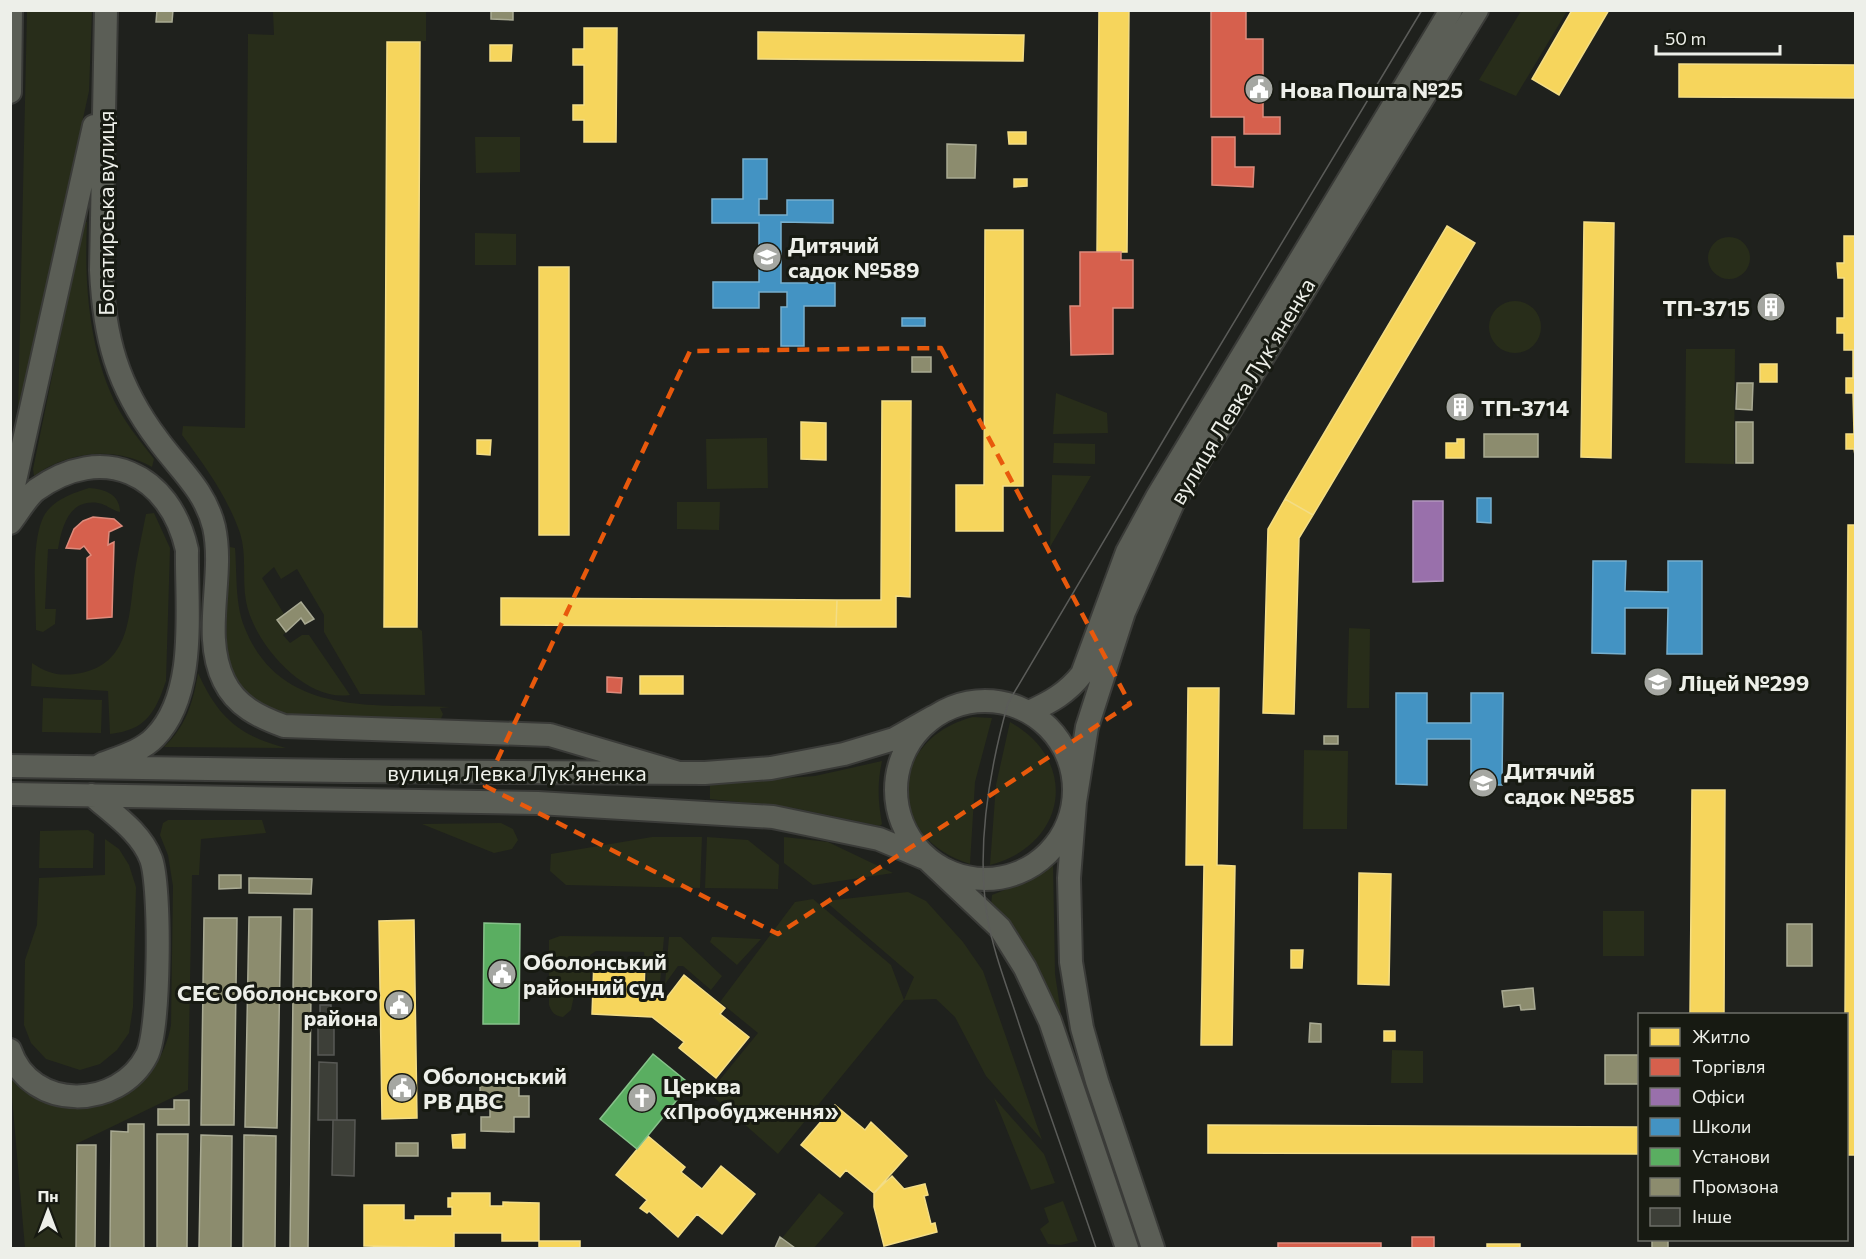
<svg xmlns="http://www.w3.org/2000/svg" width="1866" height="1259" font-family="Commissioner,sans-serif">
	<rect width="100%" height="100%" fill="#1f211d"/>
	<path fill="#282d1a" d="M289,10L426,11V41L388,42L384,627H417L422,631L425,695L360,694L324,632V615L297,569L281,579L274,567L262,578L284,614L277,620L286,632L283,635L290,643L302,635H309L350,695C304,702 253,642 246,601C242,579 247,555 240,533C227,496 205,466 182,435L183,426L245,428L248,34L274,35L273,12Z
		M27,11H92L89,91L18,415Z
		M1521,11H1567L1516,96L1479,80Z
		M475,137H520V172L476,173Z
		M84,221L87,222C84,284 89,354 119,410C129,428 142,443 154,459L152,467C114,446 69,451 34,476L33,469Z
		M475,233L516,234V265H475Z
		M1708 258a21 21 0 1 1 42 0a21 21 0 1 1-42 0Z
		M1489 327a26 26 0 1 1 52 0a26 26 0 1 1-52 0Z
		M1686,349H1735L1734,464L1685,463Z
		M1056,393L1107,413L1108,433L1053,434Z
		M767,438L768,488L707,489L706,439Z
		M1054,443L1095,444V464L1053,463Z
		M1052,475L1091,476L1050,547Z
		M89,488C104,489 120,494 120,512C113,511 106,504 98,503C69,499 62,526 58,549H48L45,609H56L55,624L43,632L36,630C36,600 30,539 45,514C55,499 73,493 89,488Z
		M677,502H720L719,530L677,529Z
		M154,513L170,548L166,681C155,713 146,730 110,734L108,691L31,686L32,663C47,673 57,676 75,674C129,667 129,619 134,577C137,556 142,535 146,514Z
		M230,547L235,548C237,572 235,603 244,626C279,717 371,704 450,707L440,708L443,714L440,721C390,721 313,729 267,710C252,704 236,686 231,671C222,638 229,582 230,547Z
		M1349,628L1370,629L1369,708H1347Z
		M198,673C218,717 239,736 286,748L164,747C186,726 193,703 198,673Z
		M43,698L102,700L101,733L42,732Z
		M973,717L992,718L975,782L970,864C885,838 887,739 973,717Z
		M1010,722C1080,761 1067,845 990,865L996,785Z
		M1304,750L1348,751L1347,829H1303Z
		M882,761C877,784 878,801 882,824L880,826L794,808L710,799V784L815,776Z
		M168,820H262L266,833L201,839L199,875H192L188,1090L76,1144L75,1248H25L10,1074C28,1099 49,1103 78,1101C90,1100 104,1102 115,1099C146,1090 166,1054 171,1025L173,886L168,855L160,835L163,823Z
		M501,823L513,829L518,840L512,849L494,853L422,824Z
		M88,830L94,834L93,868H39L40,831Z
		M652,837H702L700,888L566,885L550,871L551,854Z
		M707,837L748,840L779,865L778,889L705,888Z
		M784,837L828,842L893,873L813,885L784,863Z
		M105,839L119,849L129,865L136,887L133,1007L129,1033L117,1050L100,1064L80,1070L46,1059L31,1043L24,1025L25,960L37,925L39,878L105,875Z
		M1053,862L1055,974L1066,1047L991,906L992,895L1034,878Z
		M908,892L926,901L963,942L983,971L1042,1140L986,1076L955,1017L936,999L904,1000L778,1154L709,1093L758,1033L720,1002L795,902L813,899L891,965L904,1000L914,977L825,901Z
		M1603,911H1644V956H1603Z
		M560,936L664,937L660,983L647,980L644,952L596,951L590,955V990L575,991L571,1010L563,1017C555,1016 552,1013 549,1005V940Z
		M669,937H681L722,976L711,990L683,966H678L665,984Z
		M712,937H715L761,939L737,965L710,942Z
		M1392,1050L1423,1051V1083H1391Z
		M994,1098L1044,1154L1055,1183L1031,1190Z
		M819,1193L844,1213L814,1248H795L782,1238Z
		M1063,1201L1078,1241L1061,1245L1048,1244L1040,1229L1049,1222L1044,1208Z"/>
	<path fill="#f6d55c" stroke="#f3dd86" stroke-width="1.5" d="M1099,10H1129L1127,252H1097Z
		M1572,10H1609L1559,95L1532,79Z
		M584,28H617L616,142H584V120H573V105H584V65H573V49H584Z
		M758,32L1024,35L1023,61L758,59Z
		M387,42H420L417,627H384Z
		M490,45H512L511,61H490Z
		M1679,64L1856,65V98L1679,97Z
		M1008,132H1026V144H1009Z
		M1014,179H1027V186L1014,187Z
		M1584,222L1614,223L1611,458L1581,457Z
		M1447,226L1475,243L1313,515L1285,499Z
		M985,230H1023V486H1003V531H956V485H984Z
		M1844,236H1856V462L1854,449H1846V434H1854L1853,393H1846V378H1853V350H1844V333H1837V318H1844V278H1838L1837,263H1844Z
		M539,267H569V535H539Z
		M1760,364H1777V382H1760Z
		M882,401H911L910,597L896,596V627H836L837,600H881Z
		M801,422L826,423V460L801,459Z
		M1457,439H1464V458H1446V443H1457Z
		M477,440H491L490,455L477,454Z
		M1285,499L1313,515L1299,538L1294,714L1263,713L1268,529Z
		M1848,525H1856V1155H1846L1845,1014Z
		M501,598L837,600L836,627L501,625Z
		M640,676H683V694H640Z
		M1188,688H1219L1217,865L1235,866L1232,1045H1201L1204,865H1186Z
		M1692,790H1725L1724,1014H1690Z
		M1359,873L1391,874L1389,985L1358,984Z
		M414,920L417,1118L382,1119L379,921Z
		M1291,950H1303L1302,968H1291Z
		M594,960L645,962L644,991L655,992L665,1000L684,975L725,1008L720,1014L749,1037L716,1078L679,1048L684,1042L652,1017L592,1014Z
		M1384,1031H1395V1041H1384Z
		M835,1105L865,1130L871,1122L907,1156L874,1193L846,1170L840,1177L801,1145Z
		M1208,1125L1640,1127V1154L1208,1153Z
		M465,1134V1148H453L452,1135Z
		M648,1136L685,1167L681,1172L702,1189L721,1166L755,1194L722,1234L697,1214L678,1237L649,1211L647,1213L640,1208L647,1200L616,1175Z
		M892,1176L904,1189L925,1184L928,1195L924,1196L931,1224L935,1223L937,1232L884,1246L874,1207V1193Z
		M452,1193H490V1206H503V1202L539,1203V1241H502V1233H454V1248L364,1246V1205H404V1220H415V1216H452V1207H448V1198H452Z
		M539,1241H580V1248H539Z
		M1487,1244H1520V1248H1487Z"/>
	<path fill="#d6604d" stroke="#dd8b7c" stroke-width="1.5" d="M1211,10H1246V39H1263V117H1280V134H1244V117H1211Z
		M1212,137H1235V167H1254L1253,187L1212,185Z
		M1080,252H1121V260H1133V308H1113V354L1071,355L1070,306H1080Z
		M93,517L114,519L122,526L109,532L108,545L114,542L112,617L87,619V558L91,555L84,546L80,549L66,548L74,529L83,521Z
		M607,677L622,678L621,693L607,692Z
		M1412,1237H1434V1248H1412Z
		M1278,1243H1381V1248H1278Z"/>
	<path fill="#9970ab" stroke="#b296be" stroke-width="1.5" d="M1413,501H1443V581L1413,582Z"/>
	<path fill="#4393c3" stroke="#76afce" stroke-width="1.5" d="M743,159H767V199H759V215H787V200H833V223L781,222V283H835V306H804V346H781V307H787V292H759V308H713V282H759V223H712V199H743Z
		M902,318H925V326H902Z
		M1477,498H1491V523L1477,522Z
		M1593,561H1626L1625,591L1668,592V561H1702V654H1667L1668,608H1625V654L1592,653Z
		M1396,693H1427V723H1471V693H1503L1502,785H1471V739H1427V785L1396,784Z"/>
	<path fill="#5aae61" stroke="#86c28a" stroke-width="1.5" d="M484,923L520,924L519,1024H483Z
		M653,1054L690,1084L637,1149L600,1119Z"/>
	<path fill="#8c8c6e" stroke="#a9aa93" stroke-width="1.5" d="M157,10H173L172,22H156Z
		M491,10H513V20L491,19Z
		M947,144L976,145L975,178H947Z
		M1779,295V319H1764L1763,296Z
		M912,357H931V372H912Z
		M1737,383H1753L1752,410L1736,409Z
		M1449,400H1471L1470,415H1449Z
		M1736,422H1753V463H1736Z
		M1484,434H1538V457H1484Z
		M301,602L314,619L305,624L301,618L286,632L277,620Z
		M1324,736H1338V744H1324Z
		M219,875H241V888L219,889Z
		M249,878L312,879L311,894L249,893Z
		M294,909H312L308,1248H290Z
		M249,917H281L277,1128L245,1127Z
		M204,918H237L234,1125H201Z
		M1787,924H1812V966H1787Z
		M1533,988L1535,1009L1521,1010L1520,1005L1504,1007L1502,991Z
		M1310,1023L1321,1024V1042H1309Z
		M1605,1055H1640V1084H1605Z
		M480,1084L519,1085V1096H529V1117H514V1132L481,1131V1117H490V1100H480Z
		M174,1100H189V1125H158V1109H174Z
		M128,1124H144V1248H110L111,1131L128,1132Z
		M157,1134H188L187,1248H157Z
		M201,1135L232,1136L231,1248H199Z
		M244,1135L276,1136L275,1248H243Z
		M396,1143H418V1156H396Z
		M77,1145H96L95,1248H76Z
		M780,1237L795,1248H775Z
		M1652,1240H1668V1248H1652Z"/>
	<path fill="#3d3f38" stroke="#585955" stroke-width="1.5" d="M320,1005H331V1017H320Z
		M318,1028H334V1055H318Z
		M319,1062L337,1063V1120H318Z
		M333,1120H355L354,1176L332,1175Z"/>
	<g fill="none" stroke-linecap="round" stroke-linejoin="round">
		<g stroke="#3a3b38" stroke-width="26">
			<path id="major" d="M106,10L101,270C104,337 117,386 158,440C179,469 205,490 214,527C225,577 201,634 224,681C236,706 259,717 284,726L550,735L679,773
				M10,92L11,10
				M10,503L94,126
				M10,523C18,513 26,498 36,490C103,442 170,473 187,550C186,607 198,693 155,737C142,751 120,757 102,764
				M896 790a89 89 0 1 1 178 0a89 89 0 1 1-178 0Z
				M1029,712C1051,702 1067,693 1082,674L1127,552L1157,497L1451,10
				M10,766L345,771L705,773L771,768L844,754L894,739L933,717
				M10,794L538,803L773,817L879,839L927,859L1000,928L1025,968L1050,1021L1127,1248
				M10,1050C31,1112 119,1110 147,1055C160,1029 161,886 151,859C141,832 113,814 92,795
				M1153,1248L1097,1081L1082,1028L1071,962L1069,878L1075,802L1087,727L1124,612L1173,503L1477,10"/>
		</g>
		<use href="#major" stroke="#5b5e56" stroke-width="22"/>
		<path stroke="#5b5c59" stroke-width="1.5" d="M1096,1248C1071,1173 1044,1099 1019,1024C1008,989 993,952 987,915C976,845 989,771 1008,703L1183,407L1422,10"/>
	</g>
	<path fill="none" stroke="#e8590c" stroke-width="4.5" stroke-dasharray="12 8" stroke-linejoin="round" d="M941,348L1130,704L778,934L485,786L690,351Z"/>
	<defs>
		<g id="civic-disc" transform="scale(1.5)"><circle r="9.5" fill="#a5a7a2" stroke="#171a12"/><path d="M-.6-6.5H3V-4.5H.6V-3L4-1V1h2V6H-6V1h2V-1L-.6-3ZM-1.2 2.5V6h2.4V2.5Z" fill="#fff"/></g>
		<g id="school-disc" transform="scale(1.5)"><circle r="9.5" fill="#a5a7a2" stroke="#171a12"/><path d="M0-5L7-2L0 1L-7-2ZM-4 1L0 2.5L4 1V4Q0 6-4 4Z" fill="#fff"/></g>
		<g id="building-disc" transform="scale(1.5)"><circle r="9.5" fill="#a5a7a2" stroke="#171a12"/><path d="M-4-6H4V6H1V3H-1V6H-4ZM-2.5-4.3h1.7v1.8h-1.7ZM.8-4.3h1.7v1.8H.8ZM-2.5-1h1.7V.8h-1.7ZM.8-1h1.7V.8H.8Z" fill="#fff"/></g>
		<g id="church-disc" transform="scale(1.5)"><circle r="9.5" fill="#a5a7a2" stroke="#171a12"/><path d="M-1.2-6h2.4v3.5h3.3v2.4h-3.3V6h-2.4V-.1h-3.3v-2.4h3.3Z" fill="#fff"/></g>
	</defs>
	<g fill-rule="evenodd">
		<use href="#civic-disc" x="1259" y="89"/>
		<use href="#school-disc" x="767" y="257"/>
		<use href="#building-disc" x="1771" y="307"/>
		<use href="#building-disc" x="1460" y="407"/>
		<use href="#school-disc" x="1658" y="682"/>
		<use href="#school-disc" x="1483" y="783"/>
		<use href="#civic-disc" x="502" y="974"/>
		<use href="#civic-disc" x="399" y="1005"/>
		<use href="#civic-disc" x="402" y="1088"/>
		<use href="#church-disc" x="642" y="1098"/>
	</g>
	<g text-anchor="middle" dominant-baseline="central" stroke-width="6" stroke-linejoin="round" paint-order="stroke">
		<g font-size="22" font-weight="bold" fill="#edefe9" stroke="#171a12" text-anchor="start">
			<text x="1280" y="89">Нова Пошта №25</text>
			<text x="788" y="244">Дитячий<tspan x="788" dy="25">садок №589</tspan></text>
			<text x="1750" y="307" text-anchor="end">ТП-3715</text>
			<text x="1481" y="407">ТП-3714</text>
			<text x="1679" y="682">Ліцей №299</text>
			<text x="1504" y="770">Дитячий<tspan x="1504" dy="25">садок №585</tspan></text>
			<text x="523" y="961">Оболонський<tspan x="523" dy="25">районний суд</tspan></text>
			<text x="378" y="992" text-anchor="end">СЕС Оболонського<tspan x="378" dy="25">района</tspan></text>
			<text x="423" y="1075">Оболонський<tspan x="423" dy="25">РВ ДВС</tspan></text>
			<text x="663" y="1085">Церква<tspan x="663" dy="25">«Пробудження»</tspan></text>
		</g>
		<g font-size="22" fill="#edefe9" stroke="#171a12">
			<text transform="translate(105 213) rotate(-90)">Богатирська вулиця</text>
			<text transform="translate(1242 391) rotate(-59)">вулиця Левка Лукʼяненка</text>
			<text x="517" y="772">вулиця Левка Лукʼяненка</text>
		</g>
	</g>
	<rect width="1866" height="1259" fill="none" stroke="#edefe9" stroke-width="24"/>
	<rect x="1638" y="1013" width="210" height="228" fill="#171a12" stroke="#6d6f68" stroke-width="1.5"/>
	<rect x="1650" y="1028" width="30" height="18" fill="#f6d55c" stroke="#6d6f68" stroke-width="1.5"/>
	<text x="1692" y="1043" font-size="18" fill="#edefe9">Житло</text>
	<rect x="1650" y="1058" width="30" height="18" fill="#d6604d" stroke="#6d6f68" stroke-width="1.5"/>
	<text x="1692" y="1073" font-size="18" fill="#edefe9">Торгівля</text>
	<rect x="1650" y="1088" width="30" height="18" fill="#9970ab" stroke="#6d6f68" stroke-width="1.5"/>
	<text x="1692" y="1103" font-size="18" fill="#edefe9">Офіси</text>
	<rect x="1650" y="1118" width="30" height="18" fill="#4393c3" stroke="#6d6f68" stroke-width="1.5"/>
	<text x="1692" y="1133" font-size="18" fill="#edefe9">Школи</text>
	<rect x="1650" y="1148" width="30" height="18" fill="#5aae61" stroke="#6d6f68" stroke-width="1.5"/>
	<text x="1692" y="1163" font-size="18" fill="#edefe9">Установи</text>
	<rect x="1650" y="1178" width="30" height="18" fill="#8c8c6e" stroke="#6d6f68" stroke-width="1.5"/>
	<text x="1692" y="1193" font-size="18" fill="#edefe9">Промзона</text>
	<rect x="1650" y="1208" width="30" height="18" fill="#3d3f38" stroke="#6d6f68" stroke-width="1.5"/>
	<text x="1692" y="1223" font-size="18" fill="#edefe9">Інше</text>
	<g transform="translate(48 1211)" stroke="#171a12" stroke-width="4.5" paint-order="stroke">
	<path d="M0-4.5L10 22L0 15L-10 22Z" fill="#edefe9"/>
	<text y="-9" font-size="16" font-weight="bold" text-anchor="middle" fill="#edefe9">Пн</text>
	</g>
	<path d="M1656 45v9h124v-9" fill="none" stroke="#edefe9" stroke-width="3"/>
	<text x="1665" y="45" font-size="18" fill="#edefe9" stroke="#171a12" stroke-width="4.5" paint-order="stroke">50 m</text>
</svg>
